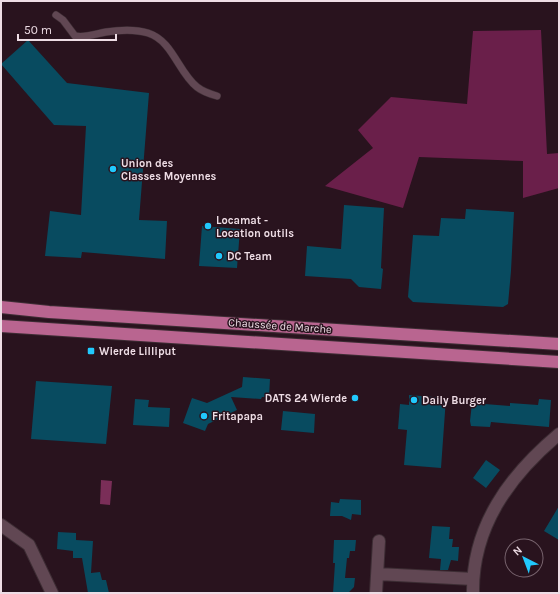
<svg xmlns="http://www.w3.org/2000/svg" width="560" height="594" font-family="Karla,sans-serif">
	<rect width="100%" height="100%" fill="#29131e"/>
	<path fill="#6a1f4a" d="M541,30L547,154L559,153V188L523,198V161L419,157L403,208L325,186L373,148L358,130L391,97L467,104L473,31Z"/>
	<path fill="#7a2e58" d="M101,480L112,481L110,505L100,504Z"/>
	<path fill="#084b60" d="M28,40L67,83L149,93L139,220L167,221L165,259L82,252L81,258L45,256L50,211L81,215L86,126L54,125L1,64Z
		M344,205L384,208L381,268L383,269L381,289L359,287L351,279L305,276L307,246L341,249Z
		M466,209L514,212L511,271L508,304L503,307L413,302L408,297L413,235L439,236L441,218L465,219Z
		M202,226L240,229L237,268L199,266Z
		M243,377L270,379L269,397H262L261,399L231,397L237,410L208,424L205,431L183,423L192,398L207,403L242,387Z
		M36,381L112,386L106,444L31,439Z
		M409,395L446,398L441,468L404,465L407,430L398,429L400,404L409,405Z
		M135,399L149,400L148,407L170,408L169,427L133,425Z
		M539,399L551,400L549,427L491,422L490,427L471,426L470,421L472,403L510,406V403L538,405Z
		M283,411L315,414L314,433L281,430Z
		M486,460L500,470L486,488L473,478Z
		M340,499L361,500V515L352,514L351,520L342,516H330L331,502L339,503Z
		M559,506V540L544,531Z
		M432,526L450,527L449,539H453L452,547H459L458,561L451,560L448,570H440L441,559L429,558Z
		M58,532L76,533V540L93,541L91,573L100,572L102,580H106L109,593H88L82,558H73V551L57,549Z
		M334,540H356L355,551H350L349,558H347L345,578H355L354,587L348,593H333L335,563H333Z"/>
	<g fill="none" stroke-linecap="round" stroke-linejoin="round">
		<g stroke="#3d2d34" stroke-width="8">
			<path id="lane" d="M56,15L63,20L75,36C86,38 95,34 106,32C119,30 135,29 148,33C173,41 178,72 197,87C202,91 210,94 217,96"/>
		</g>
		<g stroke="#3d2d34" stroke-width="14">
			<path id="street" d="M1,525L29,545L52,593
				M378,574L473,579
				M376,593L379,541
				M473,593C472,526 510,475 559,434"/>
		</g>
		<g stroke="#3d2d34" stroke-width="14">
			<path id="primary" d="M1,307L49,312L559,344
				M1,326L559,362"/>
		</g>
		<use href="#lane" stroke="#614753" stroke-width="7"/>
		<use href="#street" stroke="#614753" stroke-width="12"/>
		<use href="#primary" stroke="#b96590" stroke-width="12"/>
	</g>
	<g fill="#21c9fd" stroke="#29131e" stroke-width="1.5">
		<circle cx="113" cy="169" r="4"/>
		<circle cx="208" cy="226" r="4"/>
		<circle cx="219" cy="256" r="4"/>
		<rect x="87" y="347" width="8" height="8" rx="2"/>
		<circle cx="355" cy="398" r="4"/>
		<circle cx="414" cy="400" r="4"/>
		<circle cx="204" cy="416" r="4"/>
	</g>
	<g text-anchor="middle" dominant-baseline="central" stroke-width="3" stroke-linejoin="round" paint-order="stroke">
		<g font-size="11" font-weight="bold" fill="#eedde5" stroke="#29131e" text-anchor="start">
			<text x="121" y="163">Union des<tspan x="121" dy="13">Classes Moyennes</tspan></text>
			<text x="216" y="220">Locamat -<tspan x="216" dy="13">Location outils</tspan></text>
			<text x="227" y="256">DC Team</text>
			<text x="99" y="351">Wierde Lilliput</text>
			<text x="347" y="398" text-anchor="end">DATS 24 Wierde</text>
			<text x="422" y="400">Daily Burger</text>
			<text x="212" y="416">Fritapapa</text>
		</g>
		<g font-size="11" fill="#eedde5" stroke="#29131e">
			<text transform="translate(280 326) rotate(4)">Chaussée de Marche</text>
		</g>
	</g>
	<rect width="560" height="594" fill="none" stroke="#eedde5" stroke-width="4"/>
	<g transform="translate(524 558) rotate(318)"><circle r="19" fill="#29131e" stroke="#78646e"/>
	<path d="M0-3L7 15L0 10L-7 15Z" fill="#21c9fd"/>
	<text y="-6" font-size="11" font-weight="bold" text-anchor="middle" fill="#eedde5">N</text>
	</g>
	<path d="M18 34v6h98v-6" fill="none" stroke="#eedde5" stroke-width="2"/>
	<text x="24" y="34" font-size="12" fill="#eedde5" stroke="#29131e" stroke-width="3" paint-order="stroke">50 m</text>
</svg>
